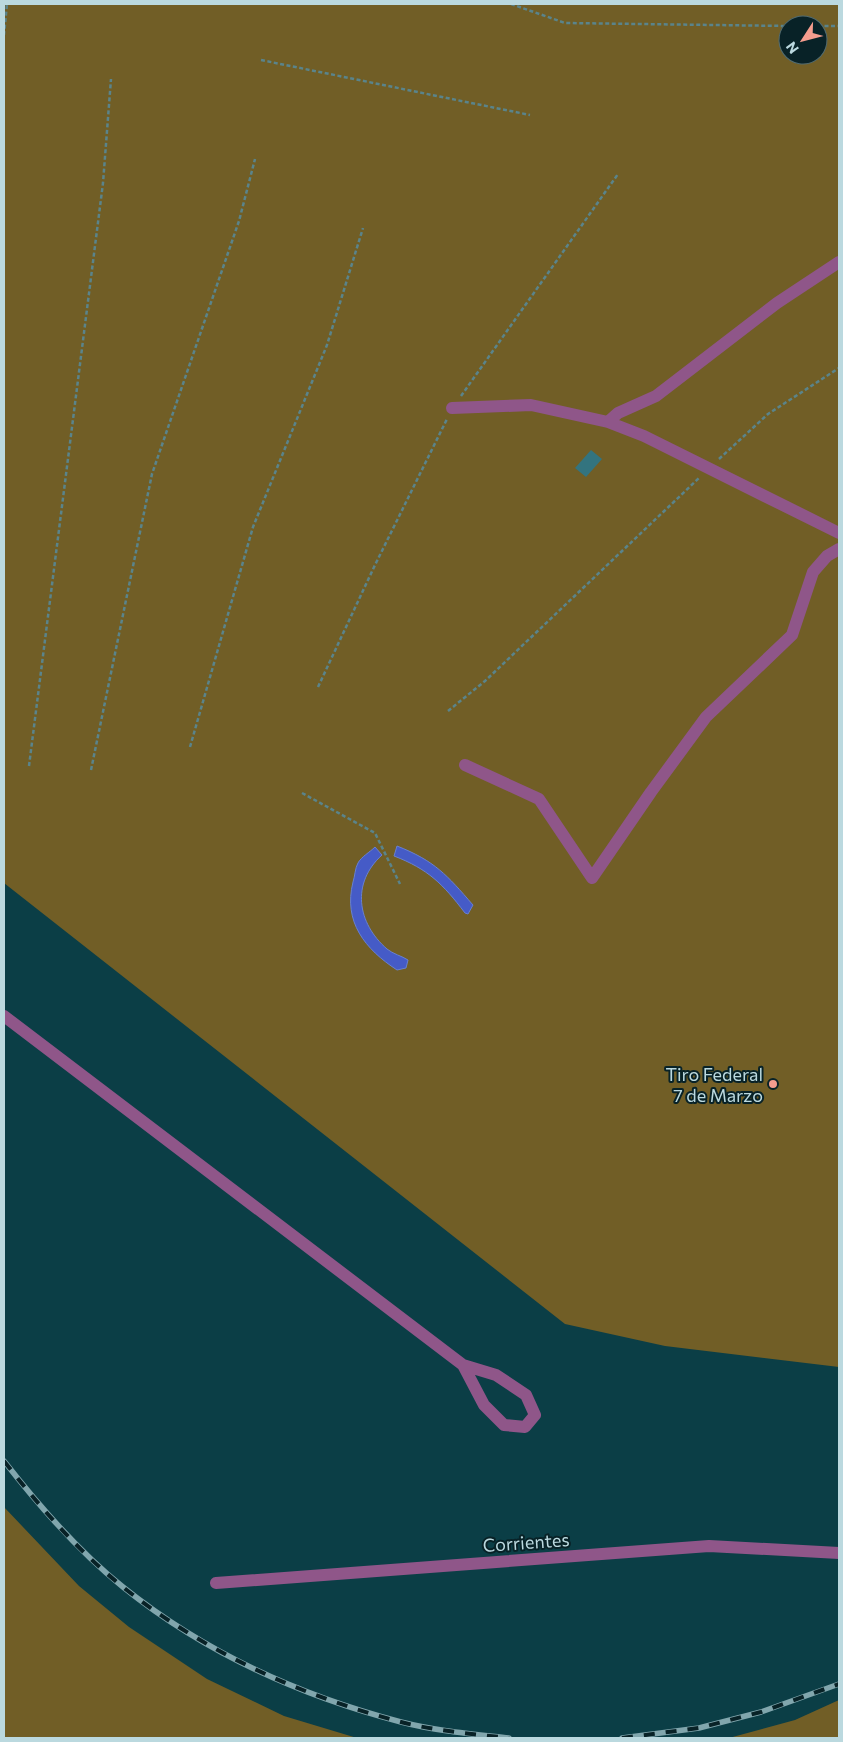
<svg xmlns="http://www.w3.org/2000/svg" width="843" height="1742" font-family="Commissioner,sans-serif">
	<rect width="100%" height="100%" fill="#0b3e46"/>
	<path fill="#715e26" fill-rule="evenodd" d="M4,4H839V1367L665,1346L565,1324L4,883ZM788,25H818V55H788Z
		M4,1507L79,1586L129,1627L207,1679L284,1716L357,1738H4Z
		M839,1700V1738H729L795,1720Z"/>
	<path fill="#455bc7" stroke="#6881ce" d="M397,846C435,861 447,875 473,905L468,914L465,913C443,884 428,869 394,856Z
		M375,847L382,855C351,883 357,923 387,949C393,954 402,956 408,960L406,968L397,970C365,949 343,922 353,882C355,876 355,868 358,863C361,857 370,852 375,847Z"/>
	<path fill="#33747f" d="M591,450L602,459L586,477L575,468Z"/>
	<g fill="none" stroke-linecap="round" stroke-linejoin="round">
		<path stroke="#5a848b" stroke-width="2.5" stroke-dasharray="4 2.5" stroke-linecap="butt" d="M511,4L565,23L788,26
			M818,26H839
			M4,35L7,4
			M261,60L530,115
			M461,396L618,174
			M719,459L768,414L839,368
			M318,687L375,565L447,419
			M448,711L485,681L699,478
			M190,747L253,527L327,345L363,228
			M29,766L103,183L111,79
			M91,770L152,474L239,221L255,159
			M302,793L375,833L400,884"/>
		<path stroke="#8f5689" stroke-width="12" d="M452,408L531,405L608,422L644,436L839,533
			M608,422L618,413L656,396L777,303L839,262
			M465,765L539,799L592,878L651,792L706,717L792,635L813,572L827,556L839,549
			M4,1016L463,1365L496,1375L526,1395L535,1415L525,1427L504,1425L484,1405L463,1365
			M216,1583L709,1546L839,1553"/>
		<g stroke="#81a6ad" stroke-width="5.5">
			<path id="rail" d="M4,1461C39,1506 78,1551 123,1587C204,1652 301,1696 401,1722C436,1731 473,1734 509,1738
				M622,1738L699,1728L761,1712L839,1684"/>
		</g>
		<use href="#rail" stroke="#082227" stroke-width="4" stroke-dasharray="11" stroke-linecap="butt"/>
	</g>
	<circle fill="#f59d8e" stroke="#082227" stroke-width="2" cx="773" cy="1084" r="5"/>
	<g text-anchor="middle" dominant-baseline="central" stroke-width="4" stroke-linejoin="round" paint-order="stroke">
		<g font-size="18" fill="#bbd9df" stroke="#082227" text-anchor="end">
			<text x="763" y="1074">Tiro Federal<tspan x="763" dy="21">7 de Marzo</tspan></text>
		</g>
		<g font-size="18" fill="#bbd9df" stroke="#082227">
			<text transform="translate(526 1542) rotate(-4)">Corrientes</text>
		</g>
	</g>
	<rect width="843" height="1742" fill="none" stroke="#bbd9df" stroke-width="10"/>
	<g transform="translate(803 40) rotate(234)"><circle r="24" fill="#082227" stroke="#506b71"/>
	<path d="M0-4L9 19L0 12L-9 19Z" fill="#f59d8e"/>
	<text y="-8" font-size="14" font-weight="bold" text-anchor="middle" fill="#bbd9df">N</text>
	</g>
</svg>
